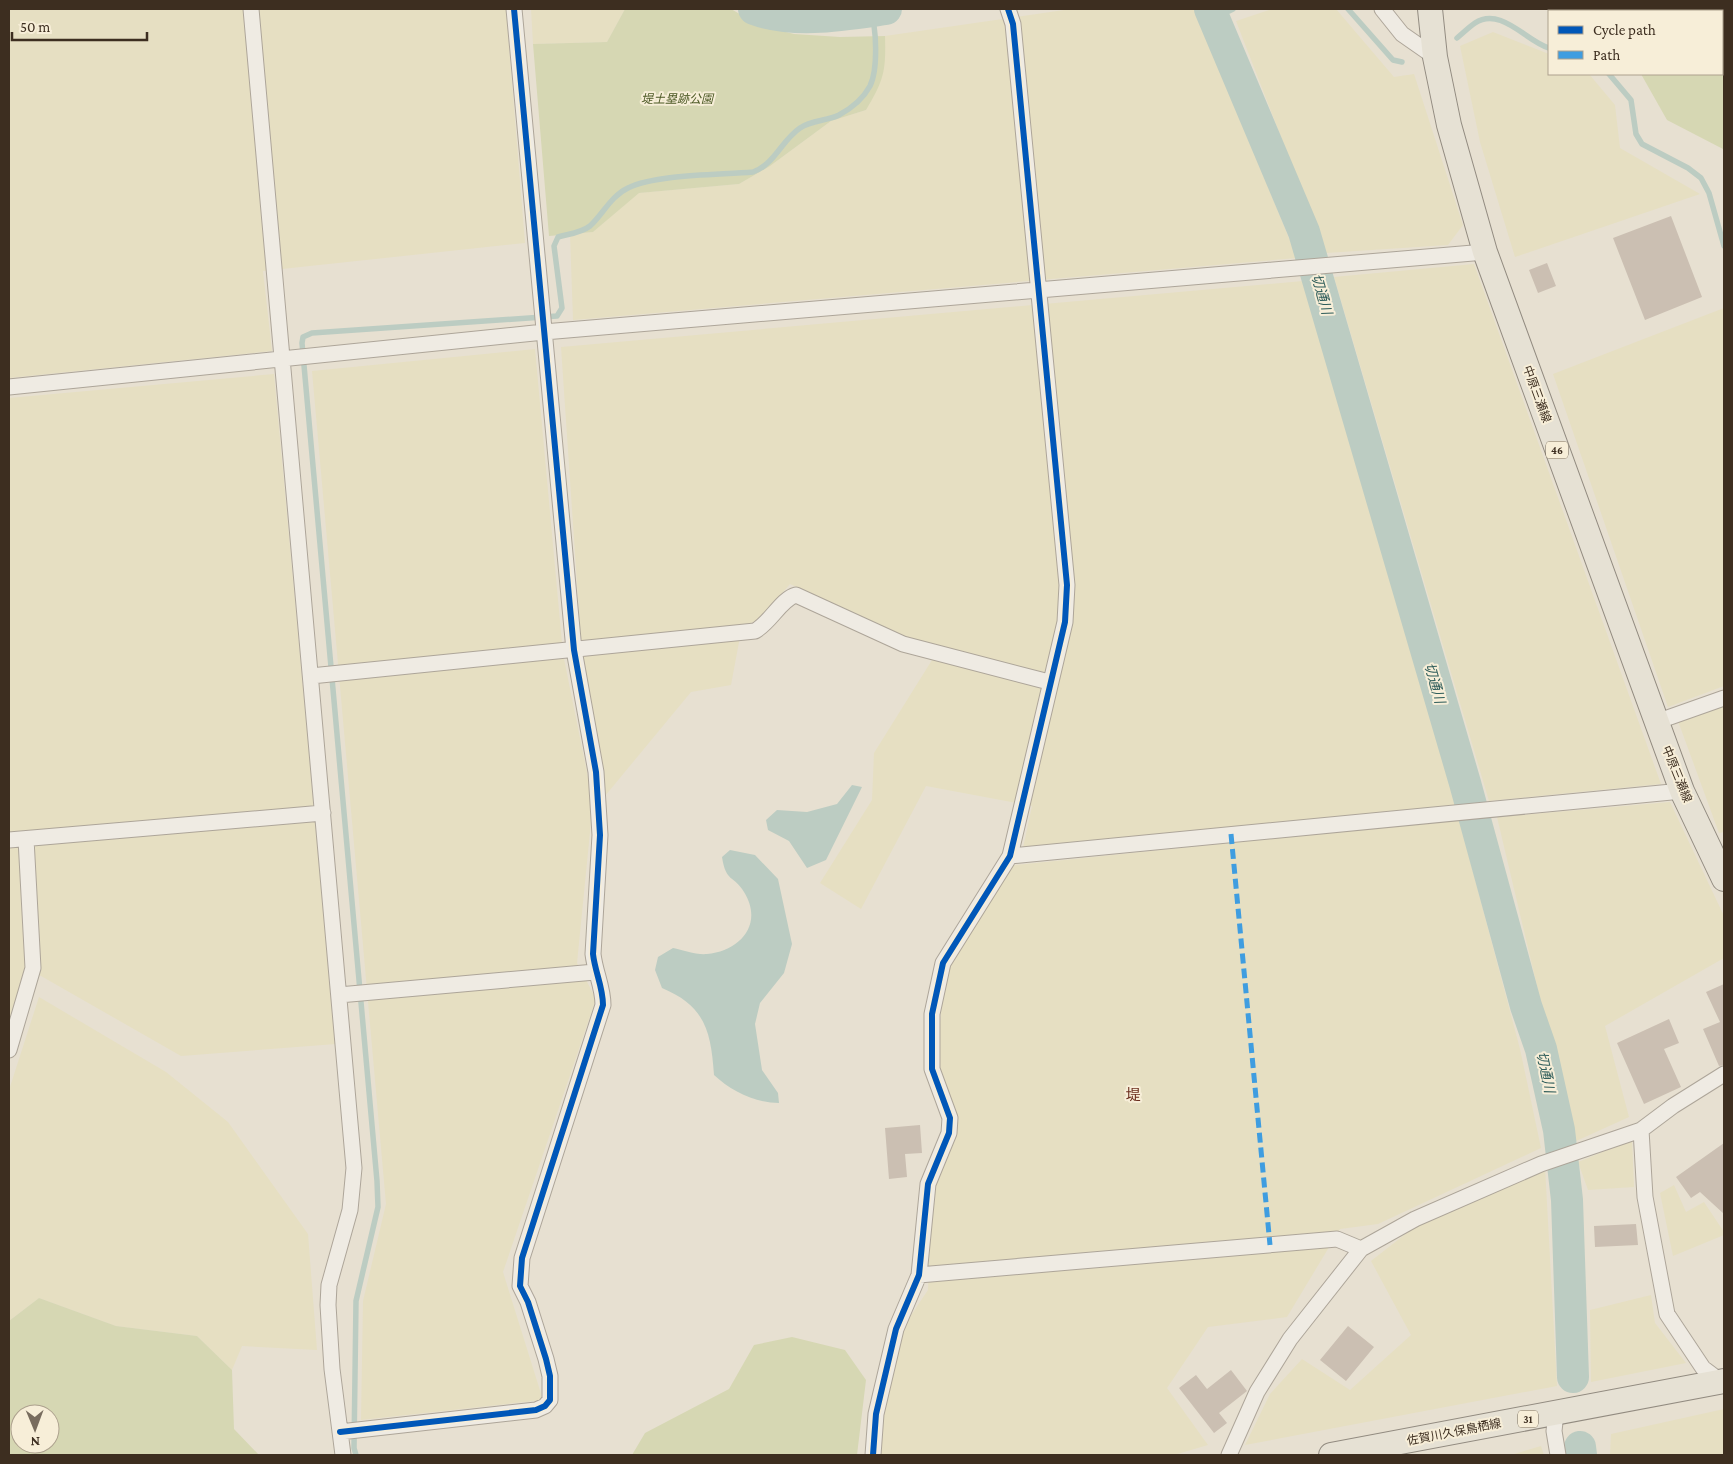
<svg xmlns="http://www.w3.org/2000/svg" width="1733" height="1464" font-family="'Crimson Pro','Noto Sans JP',serif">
	<rect width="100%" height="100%" fill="#e7e0d1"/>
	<path fill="#e6dfc2" d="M9,9H506L525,243L263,271L272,351L9,378Z
		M531,9H625L607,42L533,44Z
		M1071,9H1196L1297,258L573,320L570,234L593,232L638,193L739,184L770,166L831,121L866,110L885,57V36Z
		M1272,9H1336L1394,77L1414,74L1463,225L1448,245L1326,253L1236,21Z
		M1493,32L1549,54V74H1589L1615,105L1620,148L1700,194L1515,257L1480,142L1460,46Z
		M1474,264L1661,784L1489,801L1334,277Z
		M1303,281L1457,806L1023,848L1032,806L926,786L861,909L820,883L872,800L874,753L937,652L790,584L759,620L742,626L731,685L691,692L605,796L581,642L561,347Z
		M1724,308V686L1668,707L1553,374Z
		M535,349L563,654L593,802L577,963L596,999L503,1272L543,1400L361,1420L363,1301L386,1204L312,371Z
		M274,374L336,1044L181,1056L27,968L9,1022V398Z
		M1724,704V832L1719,833L1678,721Z
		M1670,802L1724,916V958L1605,1026L1629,1117L1574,1142L1497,817Z
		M1459,819L1520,1049L1541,1148L1378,1224L1340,1229L1287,1317L1208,1327L1167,1388L1208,1445L1174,1455H875L899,1333L928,1290L931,1189L959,1120L936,1070L945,970L1007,866Z
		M39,997L166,1072L228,1122L308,1234L317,1350L242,1346L232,1370L197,1336L116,1326L39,1298L9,1321V1090Z
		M1632,1140L1634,1187L1588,1190L1578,1162Z
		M1545,1167L1557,1386L1245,1445L1270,1394L1302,1359L1350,1390L1411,1335L1371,1261L1417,1225Z
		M1674,1185L1686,1212L1704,1202L1724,1232V1235L1673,1256L1660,1193Z
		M1651,1295L1655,1323L1686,1363L1591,1382L1590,1310Z
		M1724,1409V1455H1610L1611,1434Z
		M1541,1446L1544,1455H1511Z"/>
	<path fill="#d6d7b3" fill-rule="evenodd" d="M625,9H731L759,25L794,34L840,37L885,36C886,71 884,80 866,110L831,121L770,166L739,184L639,193L593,232L549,236L533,44L607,42Z
		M1572,9H1669V11H1576Z
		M1722,49L1724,51V153L1723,149L1667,120L1641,74H1722Z
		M39,1298L116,1326L197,1336L232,1370L234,1429L259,1455H9V1321ZM20,1414H50V1444H20Z
		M792,1337L845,1350L866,1380L857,1455H632L645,1433L729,1389L754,1345Z"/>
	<path fill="#bcccc2" d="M852,785L862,787L826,860L807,868L789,841L768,830L766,820L777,810L807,812L837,804Z
		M730,850L755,855L778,879L792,944L784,973L760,1003L755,1024L762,1070L778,1093L779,1103C755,1103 731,1091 714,1075C711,1031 705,1006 662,988L655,970L658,957L673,948C683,950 696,955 707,954C740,951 764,924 744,892C734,875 726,883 722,857Z"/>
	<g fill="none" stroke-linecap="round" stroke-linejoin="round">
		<path stroke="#bcccc2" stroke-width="5.5" d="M1217,9L1229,11L1233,9
			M1348,9L1393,60L1402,62
			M1457,38C1463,33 1469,27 1475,23C1501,6 1527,42 1549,48
			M1609,74L1631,100L1636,134L1642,144L1688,168L1701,178L1709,193L1724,246
			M356,1455L354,1448L356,1301L378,1207L377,1181L302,343L303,337L312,333L557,316L562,308L554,246L558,237C568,234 581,233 590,226C603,214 611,196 628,188C657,174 719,175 753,172C775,164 781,141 800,128C811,120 827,121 839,115C852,108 863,99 870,86C878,70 877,27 870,11"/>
		<path stroke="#bcccc2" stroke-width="32" d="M754,9C794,24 844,15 886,9
			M1210,9L1304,232L1465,783L1526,1006L1541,1049L1559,1130L1567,1200L1573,1377
			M1580,1447L1581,1455"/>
	</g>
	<path fill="#cbbfb2" d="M1671,216L1702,297L1645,320L1613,238Z
		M1547,263L1556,286L1538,293L1529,270Z
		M1724,984V1065L1719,1066L1703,1029L1720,1022L1706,992Z
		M1669,1019L1679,1043L1664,1049L1681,1087L1644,1104L1617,1043Z
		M920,1125L922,1153L905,1154L907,1177L889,1179L885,1128Z
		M1724,1143V1214L1700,1192L1691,1198L1676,1177Z
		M1636,1224L1638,1245L1595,1247L1594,1226Z
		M1348,1326L1374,1347L1346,1381L1320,1360Z
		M1231,1370L1247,1391L1219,1413L1227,1423L1214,1433L1179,1388L1196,1375L1207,1389Z"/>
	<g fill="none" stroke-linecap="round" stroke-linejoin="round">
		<g stroke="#ada599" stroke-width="17">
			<path id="street" d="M251,9L354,1168L350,1210L329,1285L328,1305L332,1369L343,1455
				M1382,9L1402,34L1435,57
				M9,387L544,332L1485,252
				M311,676L755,631C771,622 781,599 796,595L903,644L1049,682
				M1656,722L1724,698
				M9,840L323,813
				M1010,856L1682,791
				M339,995L595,972
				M9,1050L33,968L26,839
				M1641,1130L1645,1197L1667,1314L1703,1368L1723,1383
				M919,1275L1337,1239L1361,1249
				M1556,1413L1554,1431L1558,1455
				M340,1432L536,1410L545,1406L550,1400V1376L546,1359L528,1302L520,1286L522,1258L603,1005C603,987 595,972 593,954L600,835L596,772L574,650L514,9
				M873,1455L876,1414L896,1329L919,1275L928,1184L949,1133L950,1118L932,1069V1014L943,963L1010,856L1065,622L1067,585L1013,24L1008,9
				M1229,1455L1257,1392L1290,1339L1361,1249L1415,1219L1541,1164L1641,1130L1673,1106L1724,1074"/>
		</g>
		<g stroke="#928b80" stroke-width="26">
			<path id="primary" d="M1430,9L1435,57L1449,125L1485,252L1682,791L1724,879
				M1331,1455L1724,1381"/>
		</g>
		<use href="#street" stroke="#efebe3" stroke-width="15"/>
		<use href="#primary" stroke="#e6e1d4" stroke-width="24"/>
		<path stroke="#3f9de0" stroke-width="5" stroke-dasharray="10 5" stroke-linecap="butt" d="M1231,834L1270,1245"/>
		<g stroke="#f7eed8" stroke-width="9">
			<path id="cycleway" d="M340,1432L536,1410L545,1406L550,1400V1376L546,1359L528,1302L520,1286L522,1258L603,1005C603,987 595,972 593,954L600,835L596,772L574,650L514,9
				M873,1455L876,1414L896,1329L919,1275L928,1184L949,1133L950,1118L932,1069V1014L943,963L1010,856L1065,622L1067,585L1013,24L1008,9"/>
		</g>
		<use href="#cycleway" stroke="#0057b8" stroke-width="6"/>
	</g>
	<g text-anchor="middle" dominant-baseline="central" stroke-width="4" stroke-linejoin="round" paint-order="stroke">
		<g fill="#f7eed8" stroke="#756857" stroke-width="1">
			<rect x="1546" y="441.5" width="22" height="17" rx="4"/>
			<rect x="1518" y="1410.5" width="20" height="17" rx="4"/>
		</g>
		<g font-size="11" font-weight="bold" fill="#3d2e20">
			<text x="1557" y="450">46</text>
			<text x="1528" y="1419">31</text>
		</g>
		<g font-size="12" font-style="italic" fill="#4d5a26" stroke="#f7eed8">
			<text x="677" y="99">堤土塁跡公園</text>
		</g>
		<g font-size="12" fill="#3d2e20" stroke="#f7eed8">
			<text transform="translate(1537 394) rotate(70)">中原三瀬線</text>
			<text transform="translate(1677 774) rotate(68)">中原三瀬線</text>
			<text transform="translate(1454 1432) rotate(-11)">佐賀川久保鳥栖線</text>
		</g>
		<g font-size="14" font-style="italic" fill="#2f5d5a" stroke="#f7eed8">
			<text transform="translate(1322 294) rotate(74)">切通川</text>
			<text transform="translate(1435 683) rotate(74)">切通川</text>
			<text transform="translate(1546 1072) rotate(78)">切通川</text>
		</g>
		<g font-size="15" fill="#6b2e1e" stroke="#f7eed8">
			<text x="1133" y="1095">堤</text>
		</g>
	</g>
	<rect width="1733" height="1464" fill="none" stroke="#3d2e20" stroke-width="20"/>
	<rect x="1548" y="10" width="175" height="65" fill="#f7eed8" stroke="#ada18e"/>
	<rect x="1558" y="26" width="25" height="8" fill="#0057b8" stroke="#ada18e"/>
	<text x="1593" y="35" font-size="15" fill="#3d2e20">Cycle path</text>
	<rect x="1558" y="51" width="25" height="8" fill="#3f9de0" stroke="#ada18e"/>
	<text x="1593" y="60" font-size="15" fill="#3d2e20">Path</text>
	<g transform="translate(35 1429) rotate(179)"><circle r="24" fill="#f7eed8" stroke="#ada18e"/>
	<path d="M0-4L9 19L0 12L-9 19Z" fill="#786c5e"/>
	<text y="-8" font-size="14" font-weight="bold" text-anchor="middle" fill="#3d2e20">N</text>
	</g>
	<path d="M12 32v8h135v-8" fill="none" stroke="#3d2e20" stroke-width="2.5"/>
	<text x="20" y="32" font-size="15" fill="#3d2e20" stroke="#f7eed8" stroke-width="4" paint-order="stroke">50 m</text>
</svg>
